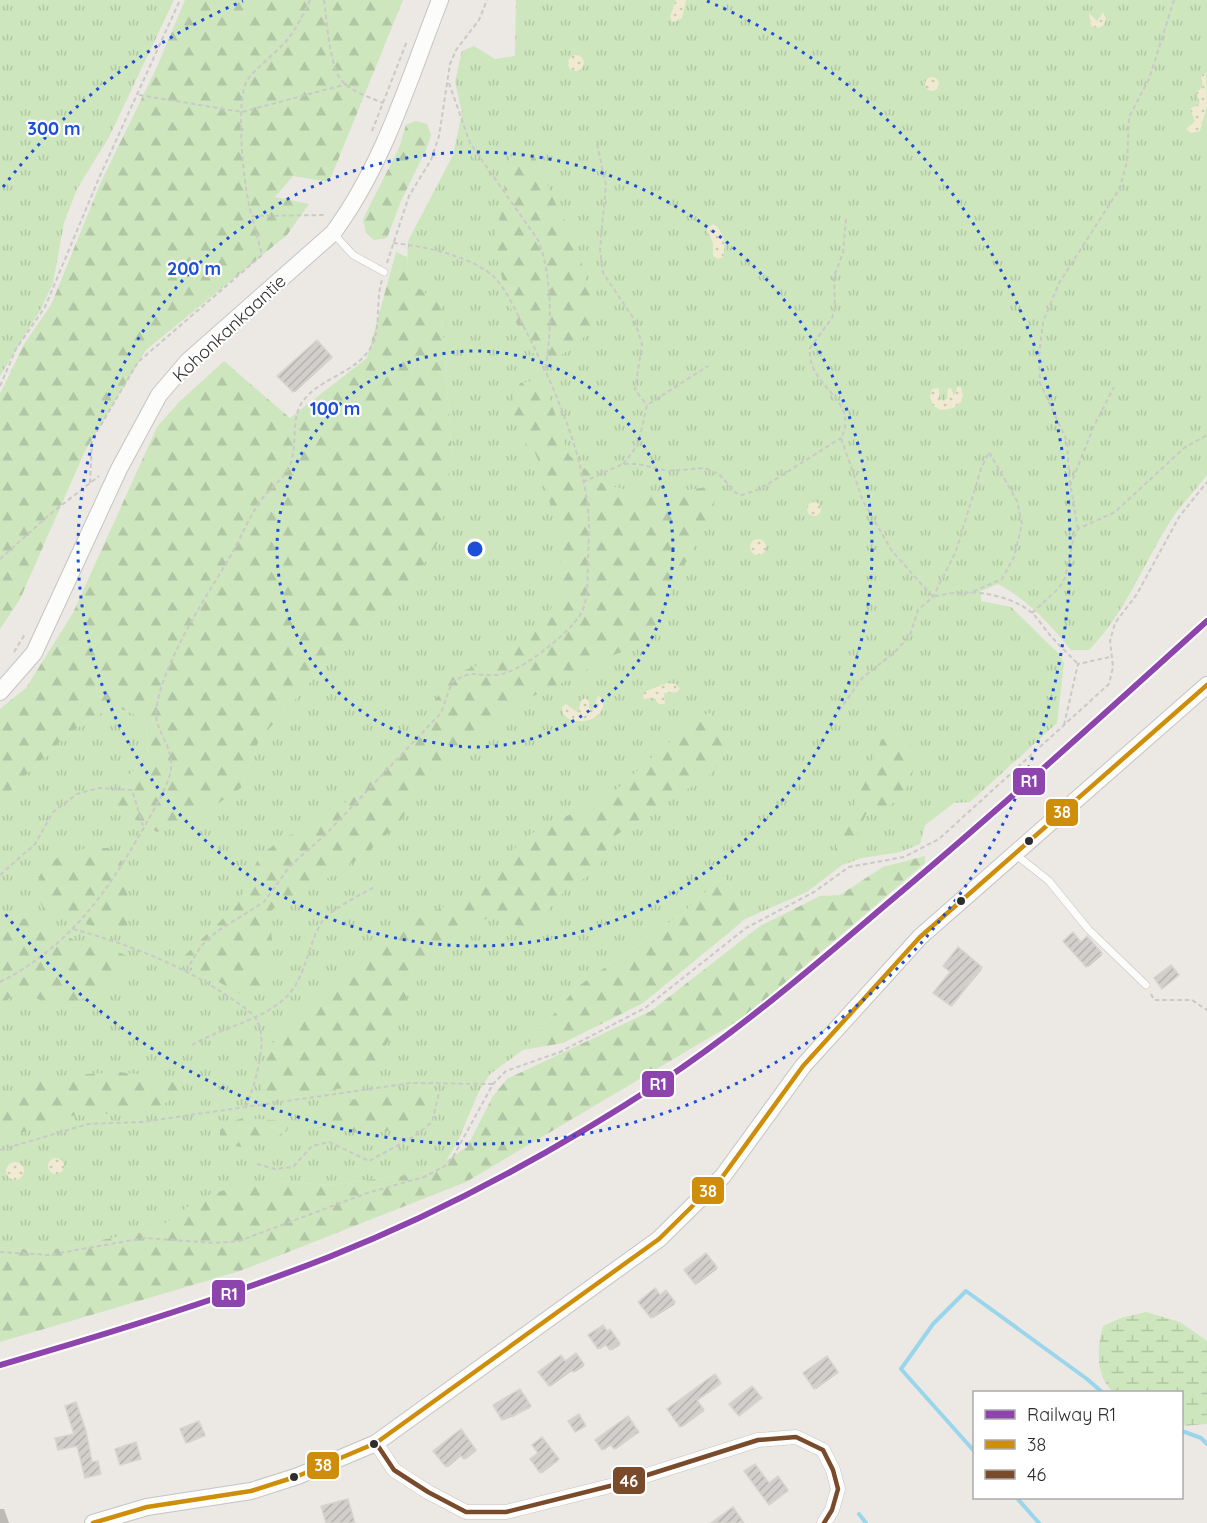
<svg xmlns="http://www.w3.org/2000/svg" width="1207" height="1523" font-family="Quicksand,sans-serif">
	<defs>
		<pattern id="grass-tufts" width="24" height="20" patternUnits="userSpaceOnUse" patternTransform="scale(1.5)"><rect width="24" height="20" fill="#cee6be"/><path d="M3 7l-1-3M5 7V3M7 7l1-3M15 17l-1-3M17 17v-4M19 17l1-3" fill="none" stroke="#b1c6a4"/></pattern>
		<pattern id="forest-firs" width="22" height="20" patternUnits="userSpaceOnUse" patternTransform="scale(1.5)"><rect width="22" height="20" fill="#cee6be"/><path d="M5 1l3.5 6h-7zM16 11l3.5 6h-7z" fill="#b1c6a4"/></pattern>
		<pattern id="wetland-marsh" width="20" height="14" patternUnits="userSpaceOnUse" patternTransform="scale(1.5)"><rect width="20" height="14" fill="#cee6be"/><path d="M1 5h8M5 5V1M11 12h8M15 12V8" fill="none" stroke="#b1c6a4"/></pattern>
		<pattern id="sand-dots" width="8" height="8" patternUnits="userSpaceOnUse" patternTransform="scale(1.5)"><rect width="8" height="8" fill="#f0ead3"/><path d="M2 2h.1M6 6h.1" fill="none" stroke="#cec9b5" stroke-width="1.8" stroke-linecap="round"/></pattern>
		<pattern id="building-hatch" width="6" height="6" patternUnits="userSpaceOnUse" patternTransform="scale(1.5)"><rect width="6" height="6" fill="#d1cecb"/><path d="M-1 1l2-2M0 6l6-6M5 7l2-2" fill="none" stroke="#b4b1af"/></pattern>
	</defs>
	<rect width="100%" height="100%" fill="#ece8e4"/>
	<path fill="url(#grass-tufts)" fill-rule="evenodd" d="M0,0H174L109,137L77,189L64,223L53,283L42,307L0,376Z
		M516,0H1207V475C1197,488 1185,501 1175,514C1144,560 1129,609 1089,650H1071C1050,624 1028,600 998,584L981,591V601L1011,607L1058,653L1064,663L1057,723L970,802L954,803L925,825L920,844L900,852L862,858L842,865L807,892L745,919L742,900L723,876L682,914L577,987L523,1050L490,1074L479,1091L457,1143L446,1161L428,1172L331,1185L276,1181L199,1199L158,1229L44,1251L0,1247V801C35,769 70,722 116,707L146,719L148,755L123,782L113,807L157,832L241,788L259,740L341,647L406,592L452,455L441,305L413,284L407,272L408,241L453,155L462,113L455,82L462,51L474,46L495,59L515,56ZM881,740L888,806L866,814L850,850Z"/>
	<path fill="url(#forest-firs)" d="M185,0H403L329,182L293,176L275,197L309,204L287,235L146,350L85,451L20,599L0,629V394L24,344L51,305L101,182L156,69Z
		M416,121L427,124L431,135L426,150L401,201L387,238L374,240L366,233L363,219L399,148L406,125Z
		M521,149L533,153L559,211L573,232L596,315L589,333L563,354L554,357L531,353C517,334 492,256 496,233C498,221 503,210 504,197C506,177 500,160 521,149Z
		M396,252L407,257C406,286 421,288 441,305L452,455L440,539L406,592L341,647L259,740L241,788L192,821L157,832L113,807L123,782L148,755L146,719L116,707C70,722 35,769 0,801V709L26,688L73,613L157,427L179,402L224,361L290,418L367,358Z
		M537,380L549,396L569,455L603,484L669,500L679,499L688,490L706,487L714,494V514L686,562L654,629L638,646L608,657L576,676L508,708L486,733L421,789L398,824L363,856L306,892L285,898L269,913L272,940L259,991L247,997L179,961L237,905L259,857L281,839L312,826L347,801L365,770L416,729L452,675L484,663L524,639L549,612L560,592L561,551L542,469L535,453L521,439L513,414V398L520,383Z
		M709,713L717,717C725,742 732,753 711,774L610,839L598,871L567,888L534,927C512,928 511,920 491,916L436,948L413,976L397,1028L368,1073L350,1087L285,1097H271L262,1090L260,1080L269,1049L289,1020L348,978L375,946L408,924L468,895L526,837L553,821L580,811L617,789L696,718Z
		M902,734C924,751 913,795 888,806C881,810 873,811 866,814L851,850L842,855L836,851V841L869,774L881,740L889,735Z
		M90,848H108L120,855C126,876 131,907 127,928L118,933L67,919L44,910C24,871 55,853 90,848Z
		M925,856V863L746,1016L466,1182L240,1271L0,1342V1247L44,1251L158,1229L199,1198L244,1184L276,1181L331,1185L428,1172L467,1147L493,1096L507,1079L651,1011L760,926L820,896L840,895L883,867Z
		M723,876L742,900L745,919L731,931L643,1003L563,1043L523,1050L577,987L682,914Z
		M27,918L45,921L78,943L108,948L130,957V968C111,987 82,1006 54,1002C41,1000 29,996 16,995L0,1003V924Z
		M119,1072L177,1079L181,1090C155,1122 102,1109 67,1117C44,1121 23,1136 0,1137V1095L43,1077Z
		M411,1093L430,1096L432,1102C430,1107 427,1114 423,1118C393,1139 344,1133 311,1126L309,1117C327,1097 384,1097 411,1093Z
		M243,1118L285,1121L289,1124L287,1131C267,1140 237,1157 220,1138V1130L230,1122Z"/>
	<path fill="url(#wetland-marsh)" d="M1146,1312L1180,1322L1207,1341V1424L1182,1426V1392H1113C1095,1374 1097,1348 1103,1326L1121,1318Z"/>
	<path fill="url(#sand-dots)" d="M676,0H686L682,18L673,22L670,17Z
		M1103,12L1106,19L1104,25L1098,28L1091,26L1089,13L1097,21Z
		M568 63a8 8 0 1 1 16 0a8 8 0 1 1-16 0Z
		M1206,73L1207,106L1200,131L1191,133L1186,129L1195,121L1190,109L1200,103L1196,92L1203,87L1201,74Z
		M925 84a7 7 0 1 1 14 0a7 7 0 1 1-14 0Z
		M713,224C724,230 726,245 723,257L718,259L713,256V244L707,229Z
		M958,386L961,387L963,396L961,402L953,408L941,410L933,406L930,397L932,389L939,388V398L944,401L947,398L948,388H951L954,396Z
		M807 509a7 7 0 1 1 14 0a7 7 0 1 1-14 0Z
		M750 547a8 8 0 1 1 16 0a8 8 0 1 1-16 0Z
		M667,683L676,684L680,689L677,692L664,693L665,704H659L654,698L643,699L644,692Z
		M598,696L603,699C607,721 575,728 563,714L562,707L566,704L578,713L581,701L585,698L589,701V708L593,710Z
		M48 1166a8 8 0 1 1 16 0a8 8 0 1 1-16 0Z
		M6 1171a9 9 0 1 1 18 0a9 9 0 1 1-18 0Z"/>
	<path fill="#0003" d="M317,342L332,358L295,392L280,376Z
		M1087,938L1102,955L1088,967L1065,941L1081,944Z
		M958,950L982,969L952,1006L935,992L952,972Z
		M706,1255L717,1269L697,1284L686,1270Z
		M666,1292L675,1304L653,1318L640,1302Z
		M611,1332L620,1345L612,1350L607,1344L600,1349L590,1336Z
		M575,1355L584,1366L575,1372L573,1370L551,1386L540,1372L565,1363Z
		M827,1358L838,1373L816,1389L805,1374Z
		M715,1376L721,1384L697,1401L704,1411L682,1427L669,1409Z
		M521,1392L530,1408L504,1420L503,1419Z
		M628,1418L638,1433L616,1449L612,1444L604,1450L597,1440Z
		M200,1424L205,1436L188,1443L187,1442Z
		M461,1431L476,1451L466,1459L462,1455L448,1467L435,1451Z
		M542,1439L558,1461L542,1473L532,1460L540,1454Z
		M746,1472L769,1485L778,1478L788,1491L771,1504Z
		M0,1509H4L9,1523H0Z"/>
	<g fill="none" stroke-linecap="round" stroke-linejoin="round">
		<path stroke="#99d6ec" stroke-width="4" d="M1182,1431L1201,1438L1207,1444
			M974,1451L901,1369L933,1324L966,1291L1087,1379L1102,1392
			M1017,1498L1039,1523
			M859,1514L866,1523"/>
	</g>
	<path fill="url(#building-hatch)" stroke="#d7d4d0" stroke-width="1.5" d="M317,340L332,357L293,392L277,376Z
		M1073,932L1081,942L1087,936L1102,953L1086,967L1063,941Z
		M958,947L982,967L951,1006L933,993L950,972L943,966Z
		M1171,965L1179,975L1162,989L1154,978Z
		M706,1253L717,1267L695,1284L684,1270Z
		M655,1288L660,1295L666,1290L675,1302L651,1318L638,1302Z
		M603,1325L607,1331L610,1329L620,1343L610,1350L605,1344L598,1349L588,1335Z
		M576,1353L584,1364L573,1372L571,1370L549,1386L538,1372L561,1355L565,1361Z
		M827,1356L838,1372L814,1389L803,1373Z
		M715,1374L721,1383L697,1400L704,1410L680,1427L667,1409Z
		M752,1386L762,1398L739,1416L729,1404Z
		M520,1389L531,1406L512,1417L511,1415L502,1420L493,1405Z
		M76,1402L86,1431L92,1462L98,1461L101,1474L85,1478L77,1446L58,1450L55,1438L74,1434L65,1406Z
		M579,1414L586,1426L575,1432L568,1421Z
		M628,1416L639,1432L614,1449L610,1444L602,1450L595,1440Z
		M199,1421L205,1435L186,1443L180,1429Z
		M461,1429L476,1450L464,1459L460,1455L446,1467L433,1451Z
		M542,1437L559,1459L540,1473L530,1459L538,1453L532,1445Z
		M136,1442L141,1459L120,1465L115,1449Z
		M755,1464L769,1483L778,1476L788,1490L769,1505L744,1471Z
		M348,1499L355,1523H326L321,1506Z
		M733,1507L744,1523H711Z"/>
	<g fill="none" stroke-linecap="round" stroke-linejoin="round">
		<g stroke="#c5c4c5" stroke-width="8">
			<path id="service" d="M334,234L353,255L384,272
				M1015,854L1049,881L1088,929L1146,985"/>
		</g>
		<g stroke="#c5c4c5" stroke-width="15">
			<path id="minor" d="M376,1443L394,1470L428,1492L466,1512H506L622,1483L758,1440L796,1437L823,1450L833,1470L838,1489L832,1510L824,1523"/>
		</g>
		<g stroke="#c5c4c5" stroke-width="18">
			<path id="tertiary" d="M0,692L34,653L119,469L159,395L188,361L333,233C384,164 409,79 440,0
				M93,1523L147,1507L251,1491L298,1476L376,1443L659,1239L723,1176L803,1066L920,937L1207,685"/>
		</g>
		<path stroke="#c9c9c8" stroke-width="2" stroke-dasharray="4.5 3" stroke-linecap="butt" d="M310,0C303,14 297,28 287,40C275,54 259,65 248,79C234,98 244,194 252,216L326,215
			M324,0C327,20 329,66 342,81C352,92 369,97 383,103
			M449,83L470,143L538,240C553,276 552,333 545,371
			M139,95L242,112L347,84
			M372,131L407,41
			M597,144L606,185L600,249L603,273L634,319L642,344L635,390L647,405
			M846,219L843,253L834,276L835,309L832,318L810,348C806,387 861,399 841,438L863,501L878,527L892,551L933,597C963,588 1006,592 1031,612C1038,618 1043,627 1049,634C1058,644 1068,654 1078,664
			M387,263L409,196L431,160L439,136L450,64L456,50L479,20L487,0
			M0,386L16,349L45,307L99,178L180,0
			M623,464L638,445L647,405L708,366
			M583,482L623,464H638L668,471L705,468L720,475L736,493L742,495L760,489L841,438
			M90,483L92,440L138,362L262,255L252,216
			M1070,486L1094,426L1114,387
			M1078,529L1069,477L1067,441L1040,383L1039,357L1043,322L1059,283L1120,188L1127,161L1129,117L1149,79L1174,0
			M0,559L49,515L99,476
			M1032,613L1059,588L1065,578L1074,537L1078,529L1115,512L1184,448L1207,435
			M14,652L25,634
			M839,711L862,678L895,652L910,635L918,610L933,597L956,551L981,469L989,452L1017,501L1022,524L1014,557L1002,579L970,593
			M1064,725L1078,664L1110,657
			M0,875L35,844L53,812L77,794L99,788L132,790L143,826
			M73,929C131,945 185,966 235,1001C243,1007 254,1013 258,1023C268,1043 254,1087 246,1107
			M186,971L201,946L216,932L264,902L290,866L325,835L441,713L452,682C475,669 471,676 495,675C518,675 566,635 579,617C589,602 587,581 588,564C588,546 590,527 588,509C581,446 553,385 525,329C516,312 508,292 495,278C473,256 423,246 393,243
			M0,982C54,955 93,912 124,861C135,843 170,786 171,769C173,751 162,738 157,722C152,702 170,663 179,645C194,614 214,584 231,555C241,538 248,519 259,503C267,490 280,483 288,469C299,449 290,423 301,404C317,378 356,374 371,347C382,327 375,302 382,280
			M1151,994L1154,1000H1192L1207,1010
			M192,1045C221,1028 257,1022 283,1000C307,979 306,947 322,922C329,910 362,894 376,886
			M0,1150L88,1124L142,1122L411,1083L493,1084
			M257,1164L275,1169L293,1167L312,1146L329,1142L369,1161L413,1137L432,1122L440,1089
			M0,1252L48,1255L145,1238L214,1243L239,1241L367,1193L424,1177L445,1166L453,1157L493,1084L506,1071L560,1052L645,1008L746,928L814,892L849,867L904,857L939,839L1109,684L1113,667L1110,641L1115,623L1137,594L1179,517L1207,482"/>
		<use href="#service" stroke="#fcfcfb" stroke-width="7"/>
		<use href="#minor" stroke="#fcfcfb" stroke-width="14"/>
		<use href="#tertiary" stroke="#fcfcfb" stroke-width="16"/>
		<g stroke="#fff" stroke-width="9">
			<path id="bus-1" d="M93,1523L147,1507L251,1491L298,1476L376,1443L659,1239L723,1176L803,1066L920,937L1207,685"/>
		</g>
		<g stroke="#fff" stroke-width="9">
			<path id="bus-2" d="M376,1443L394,1470L428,1492L466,1512H506L622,1483L758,1440L796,1437L823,1450L833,1470L838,1489L832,1510L824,1523"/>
		</g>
		<use href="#bus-1" stroke="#cf8e09" stroke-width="4.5"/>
		<use href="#bus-2" stroke="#7a4b2a" stroke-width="4.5"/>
		<g stroke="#fff" stroke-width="10">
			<path id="rail-1" d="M0,1365C111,1333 222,1299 329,1257C445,1211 557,1150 661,1082C739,1030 811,969 882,908C993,815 1100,718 1207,621"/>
		</g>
		<use href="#rail-1" stroke="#8e44ad" stroke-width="6"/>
	</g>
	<g fill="none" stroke="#1d4ed8" stroke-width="3" stroke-dasharray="3 6">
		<circle cx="475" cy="549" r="198"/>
		<circle cx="475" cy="549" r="397"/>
		<path d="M3 187A595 595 0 0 1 243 1M707 1A595 595 0 1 1 3 911"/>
	</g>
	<g fill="#2e2e2e" stroke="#fff" stroke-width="2">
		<circle cx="1029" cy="841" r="5"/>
		<circle cx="961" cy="901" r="5"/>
		<circle cx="374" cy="1444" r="5"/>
		<circle cx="294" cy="1477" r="5"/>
	</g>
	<g text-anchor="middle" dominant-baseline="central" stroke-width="4.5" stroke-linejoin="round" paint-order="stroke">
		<g font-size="18" fill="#2e2e2e" stroke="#fff">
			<text transform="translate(229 328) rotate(-43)">Kohonkankaantie</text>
		</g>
	</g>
	<circle cx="475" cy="549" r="9" fill="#1d4ed8" stroke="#fff" stroke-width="3"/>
	<g font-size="18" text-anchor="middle" font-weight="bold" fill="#1d4ed8" stroke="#fff" stroke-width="4.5" stroke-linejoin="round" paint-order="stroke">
		<text x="54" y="135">300 m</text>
		<text x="194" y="275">200 m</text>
		<text x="335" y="415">100 m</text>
	</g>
	<g stroke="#fff" stroke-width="2">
		<rect x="1012" y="767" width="34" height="29" rx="6" fill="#8e44ad"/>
		<rect x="1045" y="798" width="34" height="29" rx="6" fill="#cf8e09"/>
		<rect x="641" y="1070" width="34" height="28" rx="6" fill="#8e44ad"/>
		<rect x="691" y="1176" width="34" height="29" rx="6" fill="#cf8e09"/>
		<rect x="211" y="1279" width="35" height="29" rx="6" fill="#8e44ad"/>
		<rect x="306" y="1451" width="34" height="29" rx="6" fill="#cf8e09"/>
		<rect x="612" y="1466" width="34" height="29" rx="6" fill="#7a4b2a"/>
	</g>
	<g font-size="16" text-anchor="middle" font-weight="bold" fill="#fff">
		<text x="1029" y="787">R1</text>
		<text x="1062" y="818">38</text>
		<text x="658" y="1090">R1</text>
		<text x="708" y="1197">38</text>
		<text x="229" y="1300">R1</text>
		<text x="323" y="1471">38</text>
		<text x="629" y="1487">46</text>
	</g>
	<rect x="973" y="1391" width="210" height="108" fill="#ffffff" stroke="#ababab" stroke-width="1.5"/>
	<rect x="985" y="1410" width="30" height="9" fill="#8e44ad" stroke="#ababab" stroke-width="1.5"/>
	<text x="1027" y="1421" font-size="18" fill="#2e2e2e">Railway R1</text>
	<rect x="985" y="1440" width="30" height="9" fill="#cf8e09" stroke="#ababab" stroke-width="1.5"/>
	<text x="1027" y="1451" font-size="18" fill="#2e2e2e">38</text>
	<rect x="985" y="1470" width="30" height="9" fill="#7a4b2a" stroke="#ababab" stroke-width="1.5"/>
	<text x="1027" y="1481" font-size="18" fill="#2e2e2e">46</text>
</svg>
